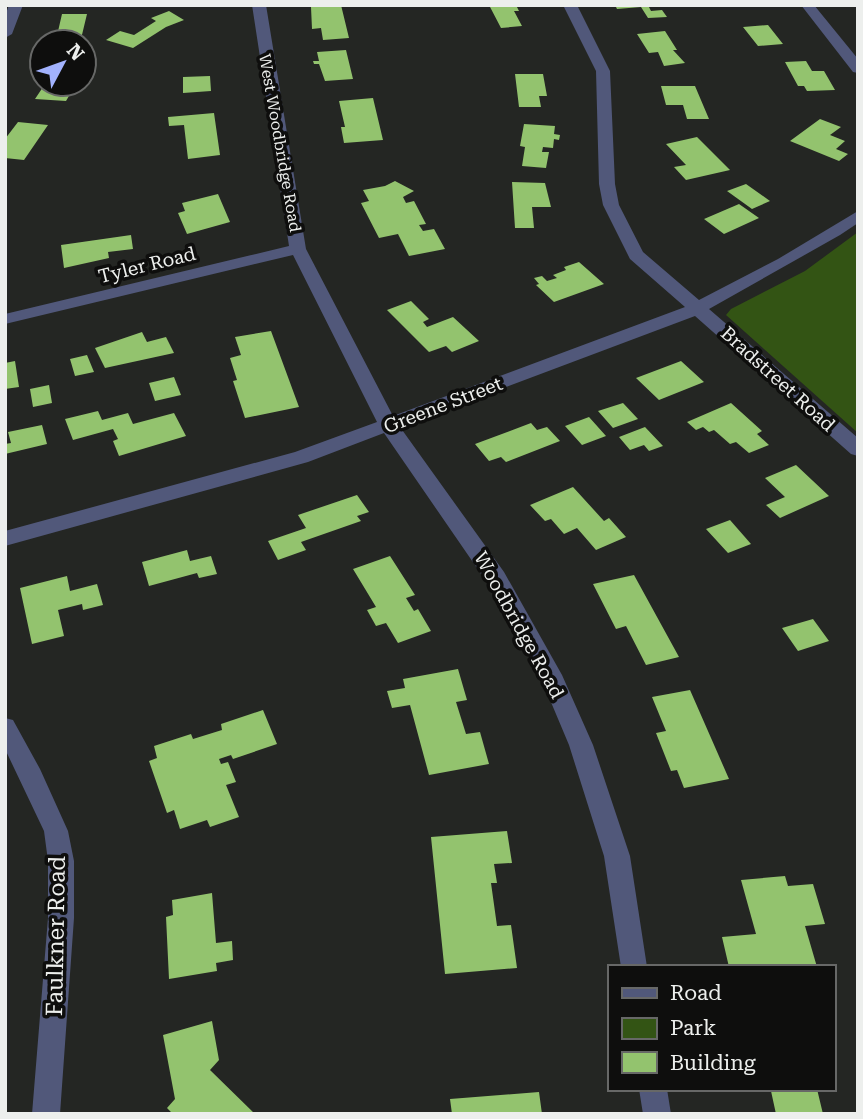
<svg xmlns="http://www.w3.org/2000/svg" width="863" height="1119" font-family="'Roboto Serif',serif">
	<rect width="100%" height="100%" fill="#242623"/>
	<path fill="#335414" d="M858,232V433L726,315L731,309L805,271Z"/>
	<path fill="#93c36e" d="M341,5L349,38L323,40L321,28L312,29L311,7Z
		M489,5H516L519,11H514L522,26L501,28Z
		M615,5H648L651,11L662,10L667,17L648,18L641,7L617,9Z
		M169,11L184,20L166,27L133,48L106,40L120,31L134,35L156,21L151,18Z
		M62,14H87L81,39L56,40Z
		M768,25L783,44L758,46L743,27Z
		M665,31L677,50H673L685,63L664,66L658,52L649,53L637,34Z
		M346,50L353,79L325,81L319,64H314L313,61H319L317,52Z
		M806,61L812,71H824L835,90L807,91L804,86H798L785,62Z
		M515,74H543L547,96H539L541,107H519Z
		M210,76L211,91L183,93V77Z
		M45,84H76L66,101L35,99Z
		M661,86H695L709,119H687L683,105H666Z
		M373,98L383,140L344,143L341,127H345L339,101Z
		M214,113L220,155L188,159L184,125L169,126L168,117Z
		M820,119L841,127L830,135L845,141L836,149L848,154L839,161L790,141Z
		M18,122L48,125L24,160L5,158V139Z
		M524,124L555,126L554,134L560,135L559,140L554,139L553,148L543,147L542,152H549L546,168L522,166L525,147L520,146Z
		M697,137L730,170L686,180L674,167L686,165L666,144Z
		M395,181L414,191L403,197L406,203L414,201L426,224L419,225L423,231L434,229L445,249L409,256L398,234L379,238L361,203L369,201L363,190L385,186Z
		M512,182L545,183L551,207H532L534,228H515Z
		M746,184L770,201L752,209L727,191Z
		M218,194L230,222L187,234L178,213L185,211L182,203Z
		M739,204L759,218L724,234L704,219Z
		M131,235L133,249L108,252L109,258L64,268L61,245Z
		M579,262L604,284L554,302L536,285L539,284L534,278L542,276L547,281L557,278L553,275L566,270L564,267Z
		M411,301L429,319L423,322L427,327L453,317L479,341L452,352L446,346L429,352L387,310Z
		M271,331L299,407L245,418L233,381L237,380L230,358L241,355L235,337Z
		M142,332L147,342L166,337L174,353L105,368L95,348Z
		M87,355L94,372L75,376L70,359Z
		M15,361L19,387L5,389V363Z
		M681,361L704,382L659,400L636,378Z
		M174,377L181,395L155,401L149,383Z
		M49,385L52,403L33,407L30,389Z
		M623,403L638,419L613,428L598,411Z
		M731,403L762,431L757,434L769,445L749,453L736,442L730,444L714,430L709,432L703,427L696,430L687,422Z
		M98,411L102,420L128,413L133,424L174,413L186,436L119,456L113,441L118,439L113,429L73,440L65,419Z
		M589,417L606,436L582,445L565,426Z
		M531,423L537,430L547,427L560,441L506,462L501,457L489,461L475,444Z
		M42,425L47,444L5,454V444L11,443L8,432Z
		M645,427L663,446L649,451L644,445L630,450L619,437Z
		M796,465L829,496L780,518L766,505L785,497L765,478Z
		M573,487L604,521L609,518L626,537L596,550L577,528L564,534L551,519L545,521L530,505Z
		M357,495L369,512L357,516L361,521L301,542L306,550L278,560L268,541L306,528L298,515Z
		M730,520L751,544L728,553L706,529Z
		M187,550L190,561L211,556L217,574L199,578L197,573L149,586L142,562Z
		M390,556L415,595L406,598L414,611L418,609L431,631L398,643L386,623L376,626L367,610L376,607L353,569Z
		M634,575L679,657L646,665L626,626L616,629L593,584Z
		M67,576L70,591L97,584L103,605L83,610L82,604L58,610L64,636L32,644L20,588Z
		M813,619L829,641L798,651L782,628Z
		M458,669L467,700L456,702L466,734L480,732L489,764L429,775L410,705L392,708L387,691L405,688L403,679Z
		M690,690L729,779L684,788L677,770L671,771L656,733L666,731L652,697Z
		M263,710L277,744L233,759L231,755L219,759L221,764L228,762L236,782L226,785L239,817L210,827L207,820L180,829L174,810L167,813L149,761L157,758L154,746L191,734L193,739L222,730L221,724Z
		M507,831L512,863L494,864L497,883H491L497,926L511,925L517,968L445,974L431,837Z
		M785,876L788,886L813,884L825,924L805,926L817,967H729L722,937L756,934L741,880Z
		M212,893L216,943L232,941L233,960L216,963L217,971L169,979L166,917L173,915L172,900Z
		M212,1021L219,1060L210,1070L255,1114H173L167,1108L175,1099L163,1035Z
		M814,1089H817L823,1114H776L771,1091Z
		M539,1092L542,1114H452L450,1099Z"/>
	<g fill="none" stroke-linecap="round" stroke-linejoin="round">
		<path fill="#51587a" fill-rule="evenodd" d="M9,5H23L12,34L5,38V16Z
			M252,5H266L306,249L393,416L685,307L630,259L603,205L599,184L596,71L563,5H577L610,71L615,184L619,205L643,252L699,300L778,259L858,211V223L840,235L709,309L858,438V456L851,454L695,316L400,427L504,572L562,675L593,745L630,856L647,967H621L604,856L569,745L540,676L488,584L384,433L308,462L5,546V531L295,452L377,422L293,255L5,324V314L289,246Z
			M801,5H814L858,59V73L853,72Z
			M5,718L13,720L40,769L68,831L74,861V918L60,1114H32L48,918V861L44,831L5,749Z
			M639,1089H667L671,1114H643Z"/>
	</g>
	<g text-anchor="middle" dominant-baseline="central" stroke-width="7" stroke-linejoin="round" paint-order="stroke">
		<g font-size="16" fill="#edefed" stroke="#0e0e0d">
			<text transform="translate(280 143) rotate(80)">West Woodbridge Road</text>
		</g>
		<g font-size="19" fill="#edefed" stroke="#0e0e0d">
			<text transform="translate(147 265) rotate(-14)">Tyler Road</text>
			<text transform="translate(778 379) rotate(42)">Bradstreet Road</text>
			<text transform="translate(443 405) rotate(-21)">Greene Street</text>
			<text transform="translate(519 625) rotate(61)">Woodbridge Road</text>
		</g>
		<g font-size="23" fill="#edefed" stroke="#0e0e0d">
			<text transform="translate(56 936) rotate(-89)">Faulkner Road</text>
		</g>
	</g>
	<rect width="863" height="1119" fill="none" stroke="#edefed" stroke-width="14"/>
	<rect x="608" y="965" width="228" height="126" fill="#0e0e0d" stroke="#676867" stroke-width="2"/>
	<rect x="622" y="988" width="35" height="10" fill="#51587a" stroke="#676867" stroke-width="2"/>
	<text x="670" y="1000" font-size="21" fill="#edefed">Road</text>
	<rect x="622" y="1018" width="35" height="21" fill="#335414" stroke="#676867" stroke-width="2"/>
	<text x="670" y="1035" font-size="21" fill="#edefed">Park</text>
	<rect x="622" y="1052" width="35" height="21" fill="#93c36e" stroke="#676867" stroke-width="2"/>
	<text x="670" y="1070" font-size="21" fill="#edefed">Building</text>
	<g transform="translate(63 63) rotate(49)"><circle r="33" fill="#0e0e0d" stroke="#676867" stroke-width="2"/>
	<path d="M0-5L12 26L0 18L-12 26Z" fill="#a2b2fd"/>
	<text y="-10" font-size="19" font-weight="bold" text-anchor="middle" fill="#edefed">N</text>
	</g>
</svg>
